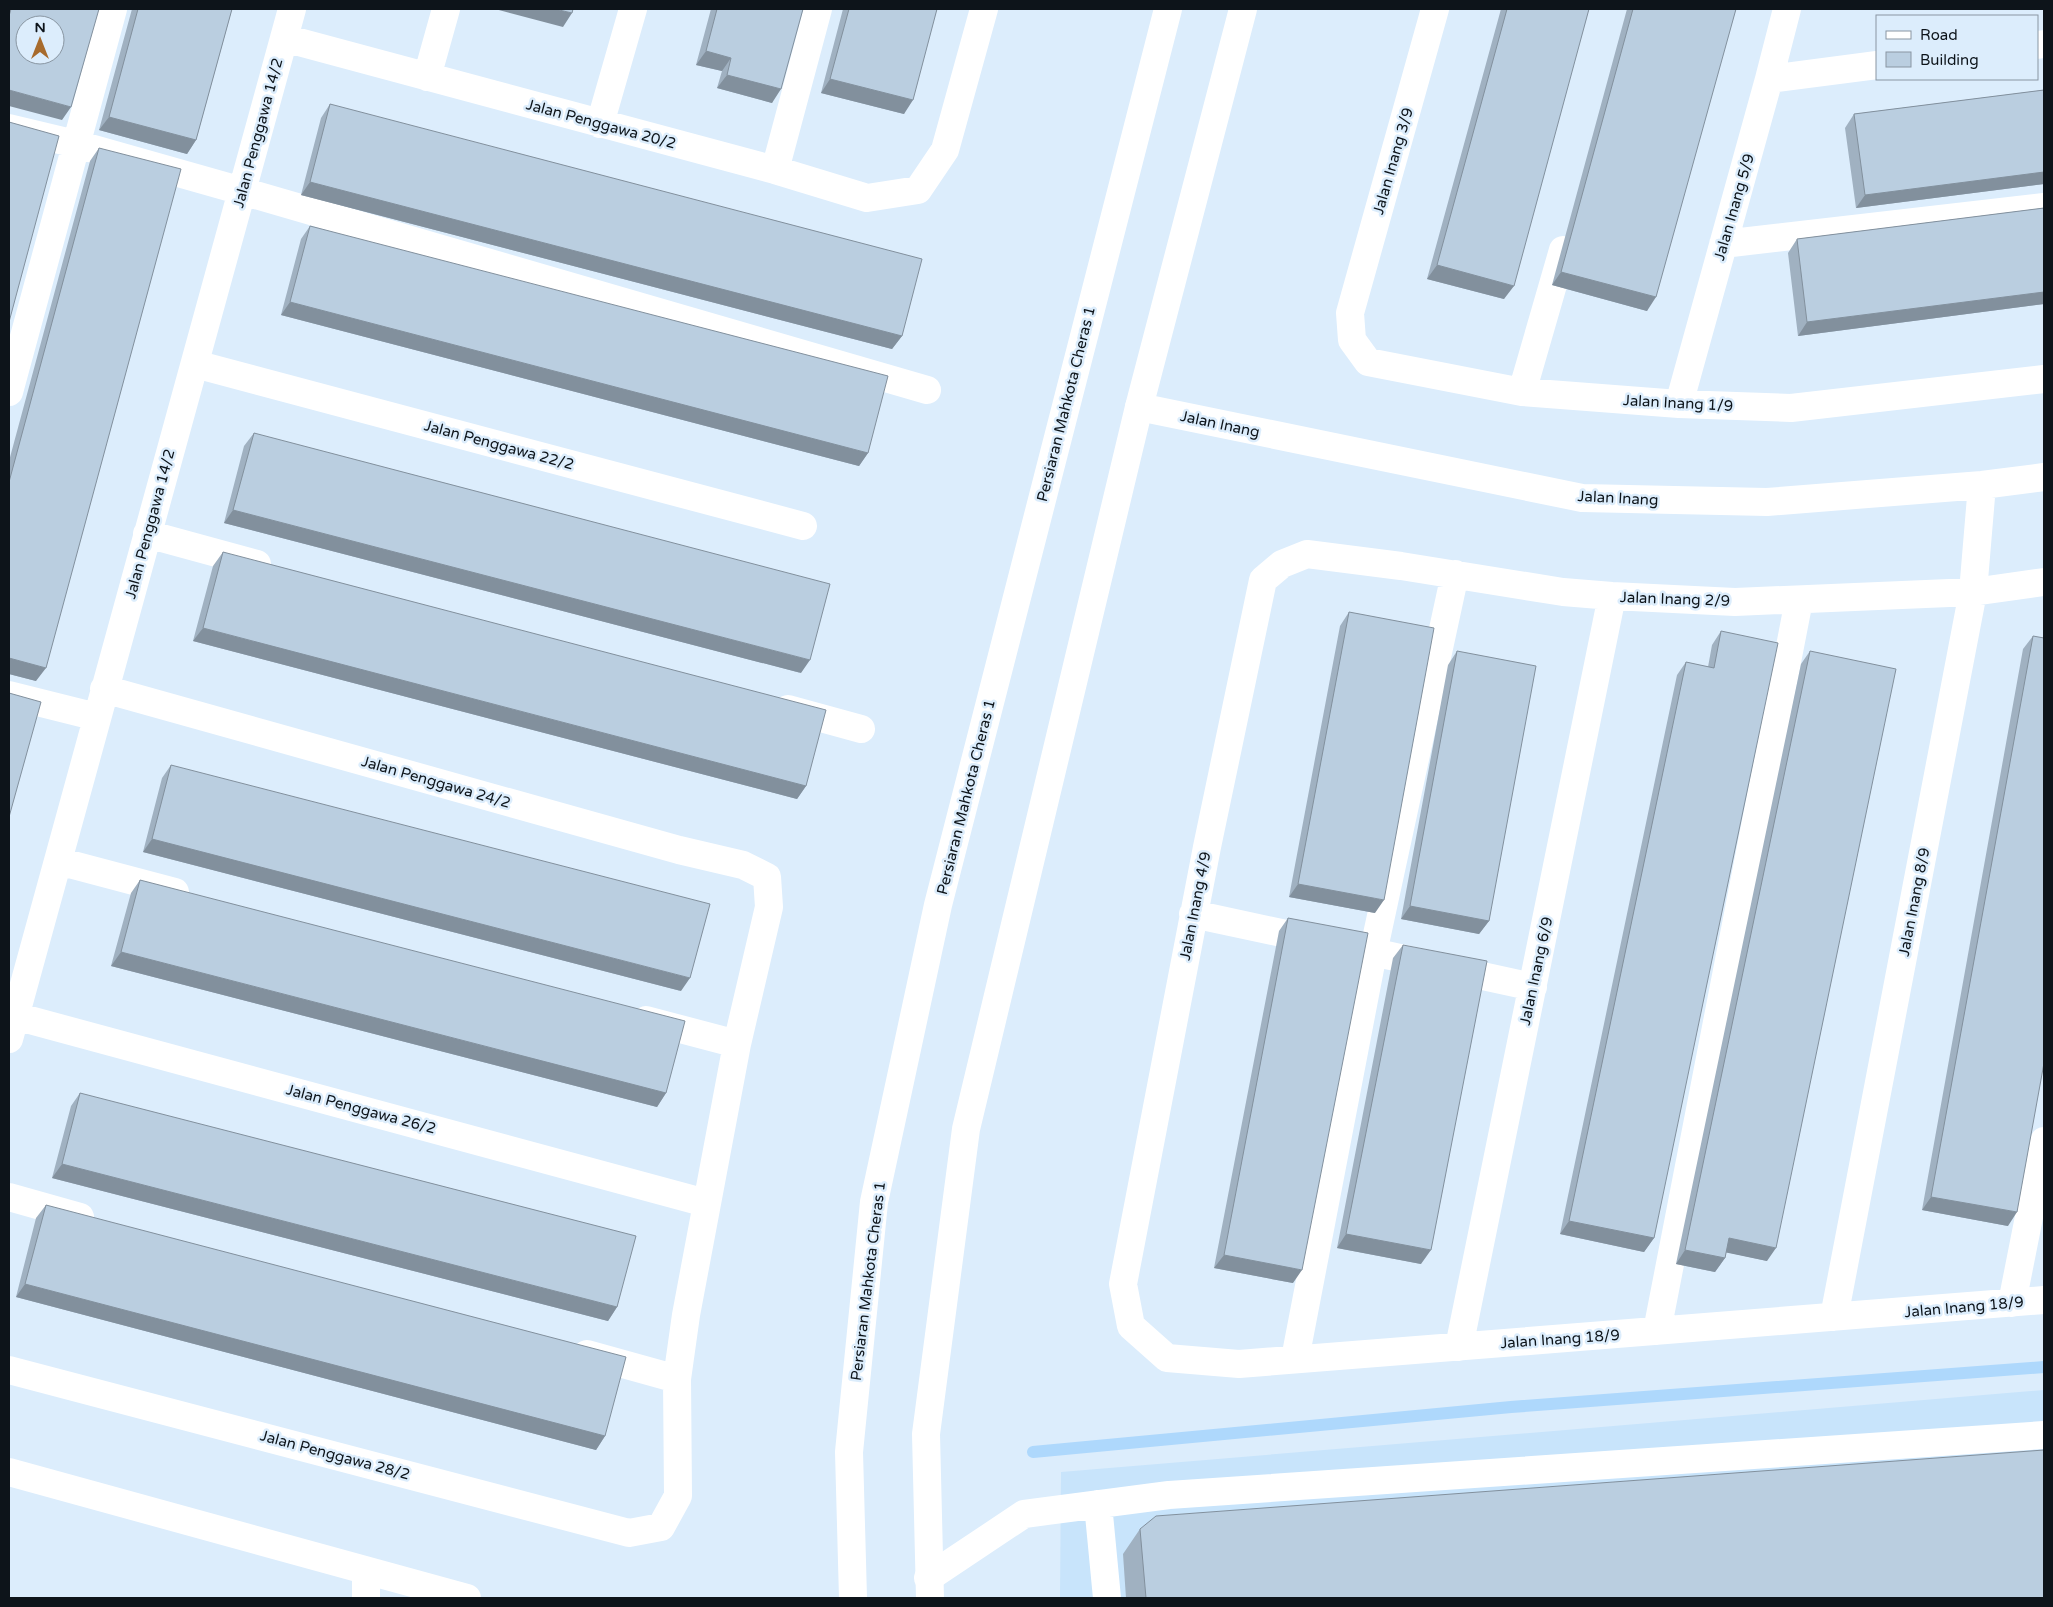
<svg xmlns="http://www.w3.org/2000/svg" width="2053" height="1607" font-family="'Varela Round',sans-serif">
	<rect width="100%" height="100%" fill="#dcedfc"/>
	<path fill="#c8e4fb" d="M2044,1390V1598H1060L1061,1472Z"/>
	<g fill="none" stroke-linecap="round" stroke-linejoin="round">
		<path stroke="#aed8fc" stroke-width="12" d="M1033,1452L1511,1407L2044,1367"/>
		<path stroke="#fff" stroke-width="28" d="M1435,9L1350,313L1352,340L1368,362L1522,392L1679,404L1791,408L2044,379
			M284,38L775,170L867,198L918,190L945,150L984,9
			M2037,45L2044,44
			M427,77L446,9
			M1769,79L1877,65
			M600,124L633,9
			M9,128L76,144L242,191L927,390
			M775,170L818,9
			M1723,244L2044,207
			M195,364L803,526
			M9,392L113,9
			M1522,392L1563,250
			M1679,404L1769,79L1787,9
			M1139,407L1582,498L1767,502L1982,485L2044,477
			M147,534L257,564
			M2044,582L1973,592L1735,602L1612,596L1563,592L1401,566L1307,554L1282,564L1263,580L1207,847L1123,1284L1131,1326L1167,1358L1239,1364L2044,1300
			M9,695L97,717
			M788,709L861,729
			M58,861L175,892
			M1193,914L1314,940
			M1354,948L1533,987
			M15,1016L706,1203
			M646,1020L737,1044
			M9,1039L292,9
			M9,1197L80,1217
			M2012,1303L2044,1141
			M1834,1317L1973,592L1982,485
			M1657,1331L1799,600
			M1459,1347L1612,596
			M587,1354L677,1379
			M1295,1359L1373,953L1455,574
			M9,1370L629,1533L661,1527L678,1496L677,1379L686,1315L737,1044L769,907L767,877L743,865L679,850L104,689
			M9,1472L467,1598
			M1098,1504L1107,1598
			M928,1578L1024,1514L1169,1495L2044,1435
			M366,1598V1571"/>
		<path stroke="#fff" stroke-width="28" d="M853,1598L849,1452L874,1202L938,905L1168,9
			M930,1598L926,1434L966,1129L1139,407L1243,9"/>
	</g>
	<path fill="#a0b1c1" d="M132,9H232L196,140L187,154L99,130Z
		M711,9H803L772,103L717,88L722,71L696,65Z
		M843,9H937L904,114L821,93Z
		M1501,9H1589L1504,299L1427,279Z
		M1627,9H1736L1647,311L1552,285Z
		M2044,90V184L1856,208L1845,128L1854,114Z
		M330,104L902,336L892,349L301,195L321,118Z
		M99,148L36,681L9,674V461L90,161Z
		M2044,208V304L1798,336L1788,253L1797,239Z
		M310,226L868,453L859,466L281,315L301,239Z
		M254,433L801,673L224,523L244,446Z
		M223,552L806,786L797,799L193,641L213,566Z
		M1349,612L1375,913L1289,897L1340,626Z
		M1721,631L1654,1238L1644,1252L1560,1234L1677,675L1686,662L1708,667L1712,645Z
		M2033,636L2008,1226L1922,1210L2023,649Z
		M1457,651L1489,921L1479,934L1401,919L1448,665Z
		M1810,651L1767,1261L1726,1252L1725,1258L1715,1272L1676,1264L1801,664Z
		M171,765L681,991L143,852L162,778Z
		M140,880L666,1093L657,1107L111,966L131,893Z
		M1288,918L1293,1283L1214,1268L1279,931Z
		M1403,945L1421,1264L1337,1248L1393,958Z
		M80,1093L617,1307L608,1321L52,1178L71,1106Z
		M46,1205L605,1436L596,1450L16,1297L36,1218Z
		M1140,1529L2044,1598H1126L1123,1554Z"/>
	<path fill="#82909d" d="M495,9H555L572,13L563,27Z
		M706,51L731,58L722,71L696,65Z
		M727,75L781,89L772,103L717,88Z
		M830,79L913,100L904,114L821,93Z
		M9,90L71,107L62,120L9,106Z
		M109,117L196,140L187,154L99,130Z
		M2044,172V184L1856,208L1865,195Z
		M310,182L902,336L892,349L301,195Z
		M1437,265L1514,286L1504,299L1427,279Z
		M1561,272L1656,297L1647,311L1552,285Z
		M2044,292V304L1798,336L1807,322Z
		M290,302L868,453L859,466L281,315Z
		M233,510L810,660L801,673L224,523Z
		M203,628L806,786L797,799L193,641Z
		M9,658L46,668L36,681L9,674Z
		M152,839L690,978L681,991L143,852Z
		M1298,884L1384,900L1375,913L1289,897Z
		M1410,906L1489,921L1479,934L1401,919Z
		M121,952L666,1093L657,1107L111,966Z
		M62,1164L617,1307L608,1321L52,1178Z
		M1931,1197L2017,1212L2008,1226L1922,1210Z
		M1569,1221L1654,1238L1644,1252L1560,1234Z
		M1346,1234L1431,1250L1421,1264L1337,1248Z
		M1729,1238L1776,1248L1767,1261L1719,1251Z
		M1685,1250L1725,1258L1715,1272L1676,1264Z
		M1224,1255L1302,1270L1293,1283L1214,1268Z
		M25,1284L605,1436L596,1450L16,1297Z"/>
	<path fill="#bacee0" stroke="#82909d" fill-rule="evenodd" d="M11,9H99L71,107L9,90V16ZM25,25H55V55H25Z
		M138,9H232L196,140L109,117Z
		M555,9H573L572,13Z
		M717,9H803L781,89L727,75L731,58L706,51Z
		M849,9H937L913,100L830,79Z
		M1507,9H1589L1514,286L1437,265Z
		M1633,9H1736L1656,297L1561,272Z
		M2044,90V172L1865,195L1854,114Z
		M330,104L922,259L902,336L310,182Z
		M9,122L59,136L9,322Z
		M99,148L181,169L46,668L9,658V482Z
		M2044,208V292L1807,322L1797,239Z
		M310,226L888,376L868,453L290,302Z
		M254,433L830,584L810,660L233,510Z
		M223,552L826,710L806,786L203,628Z
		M1349,612L1434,628L1384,900L1298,884Z
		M1721,631L1778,643L1654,1238L1569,1221L1686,662L1714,668Z
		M2033,636L2044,638V1063L2017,1212L1931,1197Z
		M1457,651L1536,666L1489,921L1410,906Z
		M1810,651L1896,669L1776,1248L1729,1238L1725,1258L1685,1250Z
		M9,693L41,702L9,817Z
		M171,765L710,904L690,978L152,839Z
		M140,880L685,1021L666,1093L121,952Z
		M1288,918L1368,933L1302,1270L1224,1255Z
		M1403,945L1487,961L1431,1250L1346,1234Z
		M80,1093L636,1236L617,1307L62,1164Z
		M46,1205L626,1357L605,1436L25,1284Z
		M2044,1450V1598H1146L1140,1529L1156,1516Z"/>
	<g text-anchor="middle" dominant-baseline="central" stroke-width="5" stroke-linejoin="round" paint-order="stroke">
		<g font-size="15" fill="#0d141a" stroke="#dcedfc">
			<text transform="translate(601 124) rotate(15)">Jalan Penggawa 20/2</text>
			<text transform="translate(258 133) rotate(-75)">Jalan Penggawa 14/2</text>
			<text transform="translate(1393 161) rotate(-74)">Jalan Inang 3/9</text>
			<text transform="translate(1734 207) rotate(-74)">Jalan Inang 5/9</text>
			<text transform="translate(1678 403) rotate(3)">Jalan Inang 1/9</text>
			<text transform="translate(1066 404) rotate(-76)">Persiaran Mahkota Cheras 1</text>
			<text transform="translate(1220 424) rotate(12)">Jalan Inang</text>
			<text transform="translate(499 445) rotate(15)">Jalan Penggawa 22/2</text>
			<text transform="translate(1618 498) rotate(3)">Jalan Inang</text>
			<text transform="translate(150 524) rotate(-75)">Jalan Penggawa 14/2</text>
			<text transform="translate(1675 599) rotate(2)">Jalan Inang 2/9</text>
			<text transform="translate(436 782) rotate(16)">Jalan Penggawa 24/2</text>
			<text transform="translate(966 797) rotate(-76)">Persiaran Mahkota Cheras 1</text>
			<text transform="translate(1914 902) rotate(-79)">Jalan Inang 8/9</text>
			<text transform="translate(1195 906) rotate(-79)">Jalan Inang 4/9</text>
			<text transform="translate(1536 971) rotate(-78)">Jalan Inang 6/9</text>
			<text transform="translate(361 1109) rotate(15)">Jalan Penggawa 26/2</text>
			<text transform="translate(868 1281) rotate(-83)">Persiaran Mahkota Cheras 1</text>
			<text transform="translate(1964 1307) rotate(-5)">Jalan Inang 18/9</text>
			<text transform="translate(1560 1339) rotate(-4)">Jalan Inang 18/9</text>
			<text transform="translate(335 1455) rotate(15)">Jalan Penggawa 28/2</text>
		</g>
	</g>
	<rect width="2053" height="1607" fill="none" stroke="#0d141a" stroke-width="20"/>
	<rect x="1876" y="15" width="162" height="65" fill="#dcedfc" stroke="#8996a2"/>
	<rect x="1886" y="31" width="25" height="8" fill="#ffffff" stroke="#8996a2"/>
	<text x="1920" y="40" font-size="15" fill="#0d141a">Road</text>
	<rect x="1886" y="52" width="25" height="15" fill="#bacee0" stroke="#8996a2"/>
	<text x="1920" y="65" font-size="15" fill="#0d141a">Building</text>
	<g transform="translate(40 40)"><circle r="24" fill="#dcedfc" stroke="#8996a2"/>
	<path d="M0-4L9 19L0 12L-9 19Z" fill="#a76b2d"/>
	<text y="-8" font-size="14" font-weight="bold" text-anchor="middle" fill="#0d141a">N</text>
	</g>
</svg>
